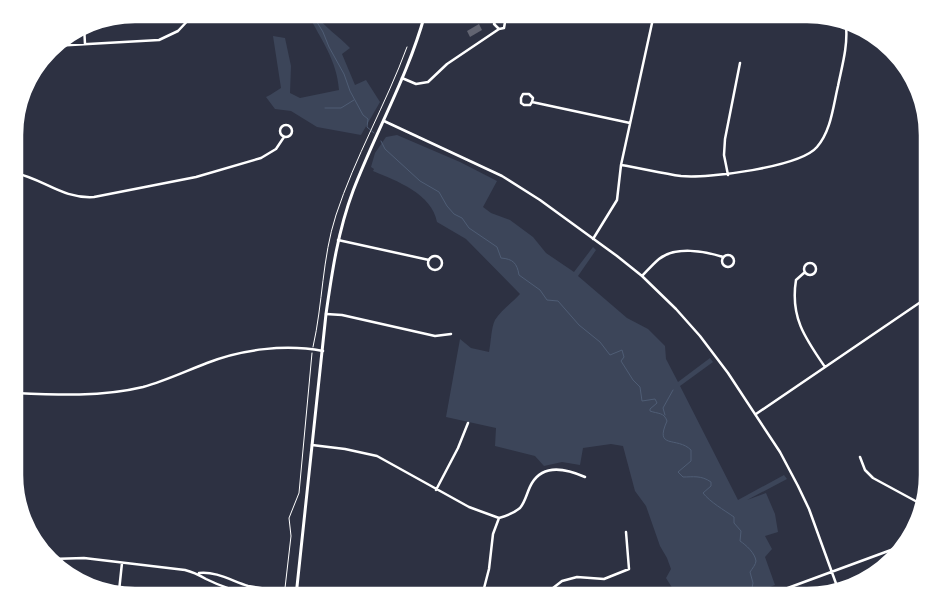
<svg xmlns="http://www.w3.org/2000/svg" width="942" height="610" font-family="Signika,sans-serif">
	<rect width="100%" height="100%" fill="#2d3142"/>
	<path fill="#3c4559" d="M308,14H315C324,27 339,36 350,48L342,54L355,85L366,80L380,102L361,135L317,127L291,111L275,109L266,97L270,95L281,88L273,36L285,38L291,66L290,93L300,98L339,90C337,60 321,40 308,14Z
		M397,135L460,162L497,181L483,207L491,213L510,220L533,237L546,253L574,272L593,247L596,250L578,276L627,318L648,329L665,346L666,359L678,382L710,358L713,362L680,386L738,500L784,475L787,479L747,500L766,493L775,514L778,532L765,536L772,549L765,557L775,585L746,596H699L695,587L676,594L666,578L671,569L667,558L660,546L646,506L635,491L623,446L611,444L583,448L580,465L562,462L544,466L535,456L495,446L496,428L446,417L460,339L471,348L489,352C491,343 491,328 495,320C501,310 513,302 520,294L466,239L437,222C432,194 397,181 373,171L374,169L371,167L375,153L386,137Z"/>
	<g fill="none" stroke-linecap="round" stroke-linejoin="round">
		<path stroke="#4f5d75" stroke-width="1" d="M312,14L323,32L329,47L344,74L350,91L363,115L368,119L367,127L374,133
			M325,108H341L354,100
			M381,141L385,149L420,181L439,192L447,206L454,214L462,218L469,228L497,247L501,258C513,259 517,263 519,275L540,290L547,300L558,301L579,325L600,342L610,355L622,350L624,357L621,361L633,380L640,387L642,401L655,399L657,403L650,409V411C658,414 664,412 667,421C654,450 677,436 691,450V461L678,472L683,477C693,477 701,475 711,482V486L703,493C710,502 724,510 734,517V523L741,531L740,541C746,545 755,553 756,561C756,564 752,569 750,572L753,583L752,588C742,590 735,586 729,596
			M665,415L663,408L673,390"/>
	</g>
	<path fill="#626471" d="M479,24L482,30L470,37L467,31Z"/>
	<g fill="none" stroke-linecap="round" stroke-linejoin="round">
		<path stroke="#fff" stroke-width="1" d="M313,347C323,303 322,258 336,215C355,157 386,104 407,47
			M285,588L291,536L289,518L299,493L312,353"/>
		<path stroke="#fff" stroke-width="2.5" d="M84,26L85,44
			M53,46L159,40L178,31L194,14
			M402,78L416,84L428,82L447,64L499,29L504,28L505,22L501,19L496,20L494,24L499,29
			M532,102L533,98L529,94H523L521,98V103L524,105H530L532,102L630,123
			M384,121L502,176L540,200L617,256L642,276L676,309L700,336L728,373L780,452L798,486L809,509L838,589
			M280 131a6 6 0 1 1 12 0a6 6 0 1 1-12 0Z
			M621,165C640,168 661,173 681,176C707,179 800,167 817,147C831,131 833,107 838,86C842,66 848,46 846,26
			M15,173C44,179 62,199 94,197L196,177L261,158L276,149L284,137
			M728,175L724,155L725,139L740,63
			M928,182C922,203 922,222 928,243
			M593,239L617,200L621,165L654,14
			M338,240L429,260
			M722 261a6 6 0 1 1 12 0a6 6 0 1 1-12 0Z
			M428 263a7 7 0 1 1 14 0a7 7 0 1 1-14 0Z
			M804 269a6 6 0 1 1 12 0a6 6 0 1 1-12 0Z
			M805,272L796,280C790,317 805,338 825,367
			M642,276C647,271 653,264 659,259C675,246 705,251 723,257
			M326,314L342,315L435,336L451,334
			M15,393C57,395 102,397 143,387C165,381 186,371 207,363C242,349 286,344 323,351
			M756,414L928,297
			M312,445L345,449L377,456L469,507L499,518
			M860,457L865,470L873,478L921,504
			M436,490L458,448L468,423
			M52,559L84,558L185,570C193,572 199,575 206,579C222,587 242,593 259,596
			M199,573C216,571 232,581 248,586C263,589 279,589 294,596
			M119,591L122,563
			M482,596L489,569L493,534L499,518C506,516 514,513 520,508C526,501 527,491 532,483C544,463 567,469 585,477
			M545,596L553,588L562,581L577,577L604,579L629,569L626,532
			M766,596L891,550L908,541"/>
		<path stroke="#fff" stroke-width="3" d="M296,596L326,314C332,272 338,231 353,191C376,131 408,76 425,14"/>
	</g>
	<path d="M0 0H942V610H0ZM135 22H807A113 113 0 0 1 920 135V475A113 113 0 0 1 807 588H135A113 113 0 0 1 22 475V135A113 113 0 0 1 135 22Z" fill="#fff" fill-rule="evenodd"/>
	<path fill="none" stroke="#fff" stroke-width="2.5" d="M135 22H807A113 113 0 0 1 920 135V475A113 113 0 0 1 807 588H135A113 113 0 0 1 22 475V135A113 113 0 0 1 135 22Z"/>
</svg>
